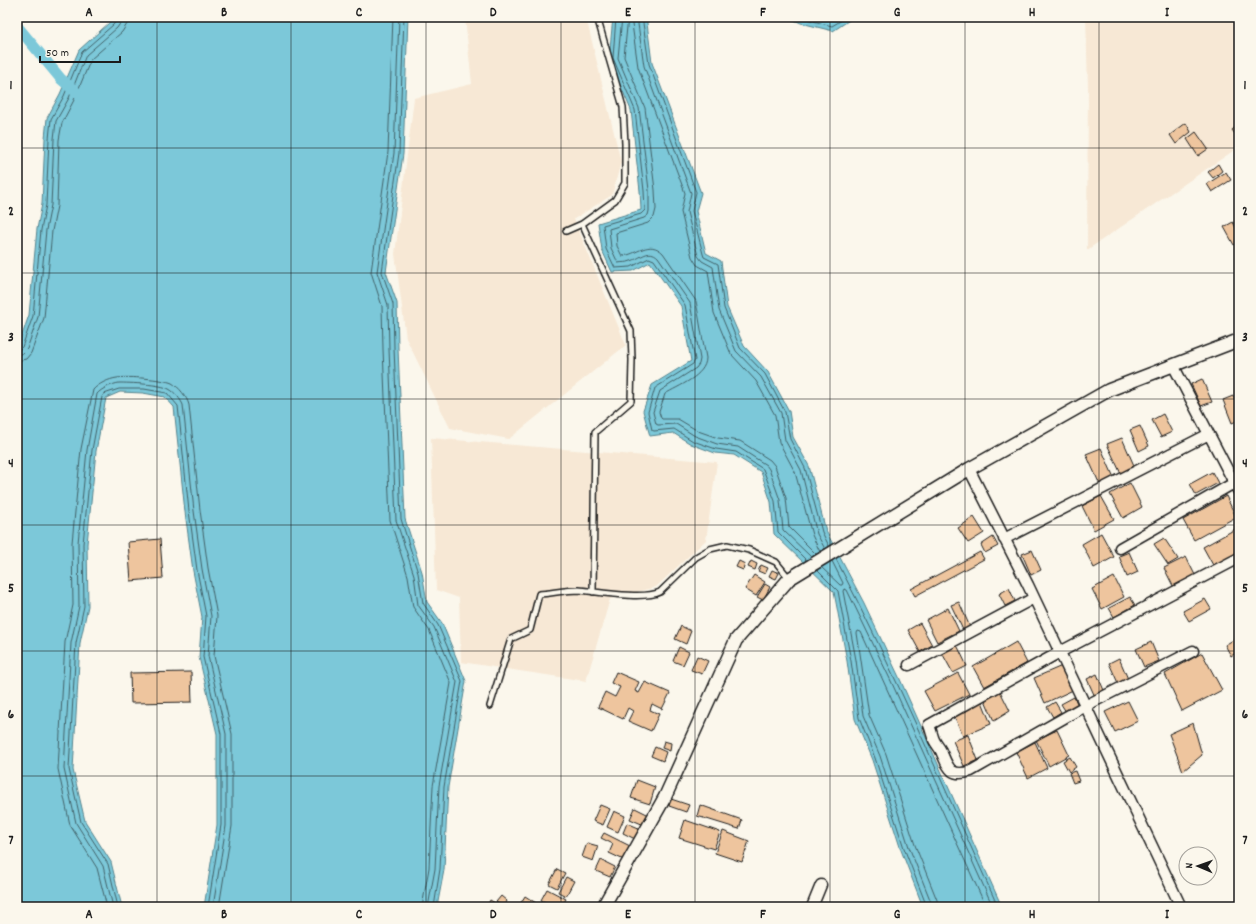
<svg xmlns="http://www.w3.org/2000/svg" width="1256" height="924" font-family="Dekko,sans-serif">
	<rect width="100%" height="100%" fill="#fbf7ec"/>
	<filter id="ink" filterUnits="userSpaceOnUse"><feTurbulence type="fractalNoise" baseFrequency=".025" numOctaves="2"/><feDisplacementMap in="SourceGraphic" scale="8" xChannelSelector="R" yChannelSelector="G"/><feConvolveMatrix kernelMatrix="1 2 1 2 8 2 1 2 1" color-interpolation-filters="sRGB"/></filter>
	<g filter="url(#ink)">
		<path fill="#f7e8d5" d="M471,17H586L621,162L612,195L574,219L626,345L509,439L450,428L406,338L395,254L414,98L472,84L465,18Z
			M1086,17H1239V147L1087,250L1088,88Z
			M431,438L717,462L706,540L656,587L610,599L586,681L461,662L459,598L436,590Z"/>
		<path fill="#7bc8d9" stroke="#55838d" d="M114,17H408L403,154L386,272L397,303L398,348L405,519L422,572L427,602L442,623L466,681L448,787L444,870L437,907H204L217,825V734L199,657L202,617L193,571L185,512L174,407L165,397L143,393L120,392L106,398L96,451L87,544L88,606L80,643L73,770L85,821L111,862L122,907H17V359L19,344L29,315L37,229L42,204L45,138L47,118L60,94L79,50L110,22Z
			M613,17H648L647,23L652,63L701,193L696,211L706,253L721,261L727,307L744,346L768,372L789,411L793,437L809,466L826,531L864,603L899,677L1002,907H923L901,850L872,760L855,719L847,661L834,592L774,534L771,502L761,472L734,455L715,453L691,444L673,433L650,436L643,411L652,385L691,361L681,306L650,262L633,271L612,272L602,250L598,223L641,210L640,191L631,110L609,59Z
			M787,17H854L833,31L801,23Z"/>
		<g fill="none" stroke-linecap="round" stroke-linejoin="round">
			<path stroke="#426168" stroke-width="1" d="M393,17L388,152L371,272L382,306L383,349L390,520L408,576L413,607L429,630L451,683L433,786L429,868L422,907
				M399,17L394,153L377,272L388,305L389,349L396,520L414,575L418,605L434,627L457,682L439,786L435,869L428,907
				M404,17L399,153L382,272L393,304L394,348L401,519L418,573L423,603L438,625L462,681L444,787L440,869L434,907
				M616,17L613,58L635,110L644,191L645,210L641,214L603,225L606,249L615,268L631,267L649,258L654,260L685,305L695,360L693,364L655,388L648,412L652,430L654,431L674,429L693,441L716,449L736,452L763,469L775,501L778,532L806,560
				M622,17L618,58L639,108L649,190V211L648,215L644,218L609,229L611,248L618,263C622,262 627,263 631,261C641,258 649,248 658,257L690,303L700,359L699,364L696,368L660,391L653,412L656,424L658,425L676,424L695,436L717,444L738,447L766,465L769,469L780,500L783,530L811,557
				M628,17L624,57L645,108L655,190L656,209L654,217L648,223L616,233L617,246L622,256C637,255 649,239 663,253L696,301L706,358C706,376 678,386 665,394L659,412L661,418L662,419H678L698,431L718,438L740,441L770,460L775,466L786,498L789,527L816,554
				M633,17L632,24L638,67L685,193L681,212L692,257L697,265L708,271L714,313L731,354L756,381L775,415L779,442L795,472L812,535L820,552
				M639,17L638,24L644,66L691,193L687,212L698,256L702,261L713,267L719,310L736,351L761,377L781,413L785,440L801,470L817,534L825,549
				M644,17L643,23L649,64L696,192L692,211L703,254L704,257L718,264L724,308L740,348L765,374L785,412L790,439L805,468L822,532L829,546
				M798,17L832,26L847,17
				M17,350L20,349L22,347L33,316L41,230L46,205L49,139L51,119L64,96L82,52L113,25L117,20V17
				M17,355L23,353L27,349L38,317L46,230L51,205L54,139L56,121L69,98L86,55L117,28L121,22L122,17
				M17,361L26,359L31,353L44,318L52,231L57,206L59,140L62,123L74,100L91,59L122,32L127,24L128,17
				M836,559C895,672 945,790 998,907
				M821,567L840,585H842L843,583L832,561
				M817,570L838,591L851,661L859,718L875,758L904,848L927,907
				M107,907L97,868L70,825L58,769L65,642L73,605L72,543L81,449L93,390C98,384 109,379 117,378C127,376 163,379 172,383C179,387 187,397 189,405L200,510L208,568L217,616L214,656L232,734V826L219,907
				M113,907L103,866L76,823L64,769L71,643L79,606L78,543L87,450L97,394C101,389 112,384 119,383C129,383 161,384 169,389C175,392 181,400 183,405L194,511L202,569L211,616L208,656L226,734V826L213,907
				M118,907L108,864L81,822L69,769L76,643L84,606L83,544L92,450L102,397L104,394L119,389H144L167,393L178,406L189,511L197,570L206,616L203,657L221,734V825L208,907
				M932,907L931,902L909,847L880,756L863,716L856,660L843,591L844,589L847,590L891,681L993,907
				M938,907L937,900L915,845L886,754L869,715L857,633L858,631L861,632L986,907"/>
			<path stroke="#7bc8d9" stroke-width="11" d="M17,26L61,79L76,92"/>
		</g>
		<path fill="#eec59e" stroke="#1c1c1c" d="M1186,123L1191,132L1176,144L1170,135Z
			M1239,124V139L1232,130Z
			M1196,132L1208,149L1198,156L1187,139Z
			M1218,164L1222,171L1213,178L1208,172Z
			M1226,172L1231,180L1212,192L1207,184Z
			M1233,222L1239,234V242L1234,245L1224,227Z
			M1239,286V297L1234,291Z
			M1202,379L1212,402L1201,406L1191,384Z
			M1239,392V404L1235,394Z
			M1233,396L1239,409V420L1232,423L1223,400Z
			M1163,414L1172,432L1161,437L1152,420Z
			M1140,426L1149,446L1139,451L1130,430Z
			M1122,438L1136,470L1122,476L1107,444Z
			M1101,448L1115,480L1101,487L1086,454Z
			M1212,472L1218,483L1196,495L1190,484Z
			M1130,483L1142,507L1123,518L1110,494Z
			M1101,496L1114,519L1094,530L1082,506Z
			M1226,496L1236,517L1194,540L1183,520Z
			M974,517L984,533L968,543L958,528Z
			M1239,527V553L1214,567L1203,547Z
			M1101,533L1114,557L1094,568L1082,544Z
			M993,537L998,546L985,553L981,545Z
			M1164,538L1178,559L1168,565L1154,544Z
			M160,539L163,578L131,581L128,542Z
			M1032,550L1041,570L1031,575L1022,554Z
			M980,552L984,559L915,596L911,589Z
			M1129,552L1138,572L1127,577L1119,556Z
			M1186,557L1196,577L1174,588L1164,568Z
			M739,561L745,564L743,570L736,567Z
			M751,561L757,564L755,570L748,567Z
			M761,565L768,568L765,574L758,571Z
			M772,570L779,573L776,579L769,576Z
			M754,575L765,582L756,596L745,589Z
			M1114,577L1124,597L1102,609L1092,589Z
			M765,584L770,587L763,600L757,597Z
			M1009,588L1015,601L1005,606L999,594Z
			M1130,597L1135,605L1114,617L1109,608Z
			M1205,599L1211,609L1189,621L1183,611Z
			M959,602L970,627L963,630L951,605Z
			M948,608L959,631L937,642L926,620Z
			M920,623L932,645L920,652L908,630Z
			M681,626L691,631L686,644L675,639Z
			M1238,637L1239,651L1231,656L1225,645Z
			M1016,642L1027,663L984,687L973,667Z
			M1151,642L1159,661L1144,667L1136,649Z
			M957,645L967,666L953,673L942,653Z
			M679,647L689,652L683,665L673,661Z
			M1202,653L1222,690L1182,711L1165,674Z
			M697,656L708,661L702,674L691,670Z
			M1119,658L1128,679L1118,683L1109,663Z
			M1062,666L1073,690L1045,703L1034,678Z
			M191,672L192,702L131,703L130,673Z
			M616,672L639,682L635,691L639,693L645,682L670,693L662,709L652,704L650,710L659,714L651,731L628,721L633,711L628,708L623,719L598,707L605,692L615,697L620,687L611,683Z
			M958,673L969,694L935,711L924,691Z
			M1097,674L1106,695L1096,699L1087,679Z
			M1000,691L1010,711L994,721L985,700Z
			M1074,697L1078,705L1066,712L1061,704Z
			M981,699L991,724L963,736L952,711Z
			M1128,701L1138,721L1115,732L1105,712Z
			M1055,702L1061,712L1053,717L1047,707Z
			M1193,723L1202,755L1183,771L1169,734Z
			M1057,730L1069,755L1049,766L1036,740Z
			M968,735L978,760L964,766L953,741Z
			M664,741L671,743L670,751L662,748Z
			M1035,742L1047,768L1028,778L1016,752Z
			M655,747L666,752L663,761L651,756Z
			M1070,757L1076,767L1069,772L1063,761Z
			M1075,771L1079,781L1073,783L1069,773Z
			M637,780L655,787L650,804L631,798Z
			M671,799L689,805L686,812L669,806Z
			M600,805L610,809L603,825L593,821Z
			M700,805L742,820L739,829L697,816Z
			M635,808L649,815L644,825L630,819Z
			M614,811L625,816L618,832L607,827Z
			M685,820L720,832L714,849L679,838Z
			M627,823L641,829L637,840L623,833Z
			M723,831L749,841L742,862L715,853Z
			M604,833L630,846L624,860L609,853L613,844L601,838Z
			M587,843L598,846L593,861L582,857Z
			M601,860L615,867L610,877L596,871Z
			M557,869L565,873L557,888L549,884Z
			M566,877L574,881L566,896L558,892Z
			M547,889L566,899L562,907H555L541,900Z
			M501,896L507,901L504,907L496,902Z
			M525,896L536,903L534,907L519,906Z
			M490,900L500,906V907L487,906Z"/>
		<g fill="none" stroke-linecap="round" stroke-linejoin="round">
			<g stroke="#1c1c1c" stroke-width="8">
				<path id="service" d="M566,231L582,224
					M593,592L595,432L631,401L632,360L631,331L582,224L615,200L625,183V144L623,107L597,17
					M490,706L511,639L530,630L539,594C552,593 566,590 579,590C599,592 643,600 660,592L696,557L710,549L727,545L749,550L776,562L789,578"/>
			</g>
			<g stroke="#1c1c1c" stroke-width="13">
				<path id="minor" d="M1173,365L1239,492
					M969,469L1028,585L1181,907
					M1004,539L1209,434
					M1120,548L1234,483
					M1193,651L1085,706L971,771C950,778 948,767 941,751C939,747 936,744 934,740C932,735 931,730 929,725L1060,652L1239,558
					M909,665L1034,598
					M812,907L821,885"/>
			</g>
			<g stroke="#1c1c1c" stroke-width="15">
				<path id="tertiary" d="M603,907L665,797L736,640L789,579L969,469L1109,390L1239,340"/>
			</g>
			<use href="#service" stroke="#fbf7ec" stroke-width="5"/>
			<use href="#minor" stroke="#fbf7ec" stroke-width="10"/>
			<use href="#tertiary" stroke="#fbf7ec" stroke-width="12"/>
		</g>
	</g>
	<path fill="none" stroke="#1c1c1c" stroke-width="1" stroke-opacity="0.55" d="M157,17V907M291,17V907M426,17V907M561,17V907M695,17V907M830,17V907M965,17V907M1099,17V907M17,148H1239M17,273H1239M17,399H1239M17,525H1239M17,651H1239M17,776H1239"/>
	<rect width="1256" height="924" fill="none" stroke="#fbf7ec" stroke-width="44"/>
	<g transform="translate(1198 866) rotate(272)"><circle r="19" fill="#fbf7ec" stroke="#a29f99"/>
	<path d="M0-3L7 15L0 10L-7 15Z" fill="#1c1c1c"/>
	<text y="-6" font-size="11" font-weight="bold" text-anchor="middle" fill="#1c1c1c">N</text>
	</g>
	<path d="M40 56v6h80v-6" fill="none" stroke="#1c1c1c" stroke-width="2"/>
	<text x="46" y="56" font-size="12" fill="#1c1c1c" stroke="#fbf7ec" stroke-width="3" paint-order="stroke">50 m</text>
	<rect x="22" y="22" width="1212" height="880" fill="none" stroke="#1c1c1c" stroke-width="1.5"/>
	<g font-size="13" text-anchor="middle" font-weight="bold" fill="#1c1c1c">
		<text x="89" y="16">A</text>
		<text x="224" y="16">B</text>
		<text x="359" y="16">C</text>
		<text x="493" y="16">D</text>
		<text x="628" y="16">E</text>
		<text x="763" y="16">F</text>
		<text x="897" y="16">G</text>
		<text x="1032" y="16">H</text>
		<text x="1167" y="16">I</text>
		<text x="11" y="89">1</text>
		<text x="1245" y="89">1</text>
		<text x="11" y="215">2</text>
		<text x="1245" y="215">2</text>
		<text x="11" y="341">3</text>
		<text x="1245" y="341">3</text>
		<text x="11" y="467">4</text>
		<text x="1245" y="467">4</text>
		<text x="11" y="592">5</text>
		<text x="1245" y="592">5</text>
		<text x="11" y="718">6</text>
		<text x="1245" y="718">6</text>
		<text x="11" y="844">7</text>
		<text x="1245" y="844">7</text>
		<text x="89" y="918">A</text>
		<text x="224" y="918">B</text>
		<text x="359" y="918">C</text>
		<text x="493" y="918">D</text>
		<text x="628" y="918">E</text>
		<text x="763" y="918">F</text>
		<text x="897" y="918">G</text>
		<text x="1032" y="918">H</text>
		<text x="1167" y="918">I</text>
	</g>
</svg>
